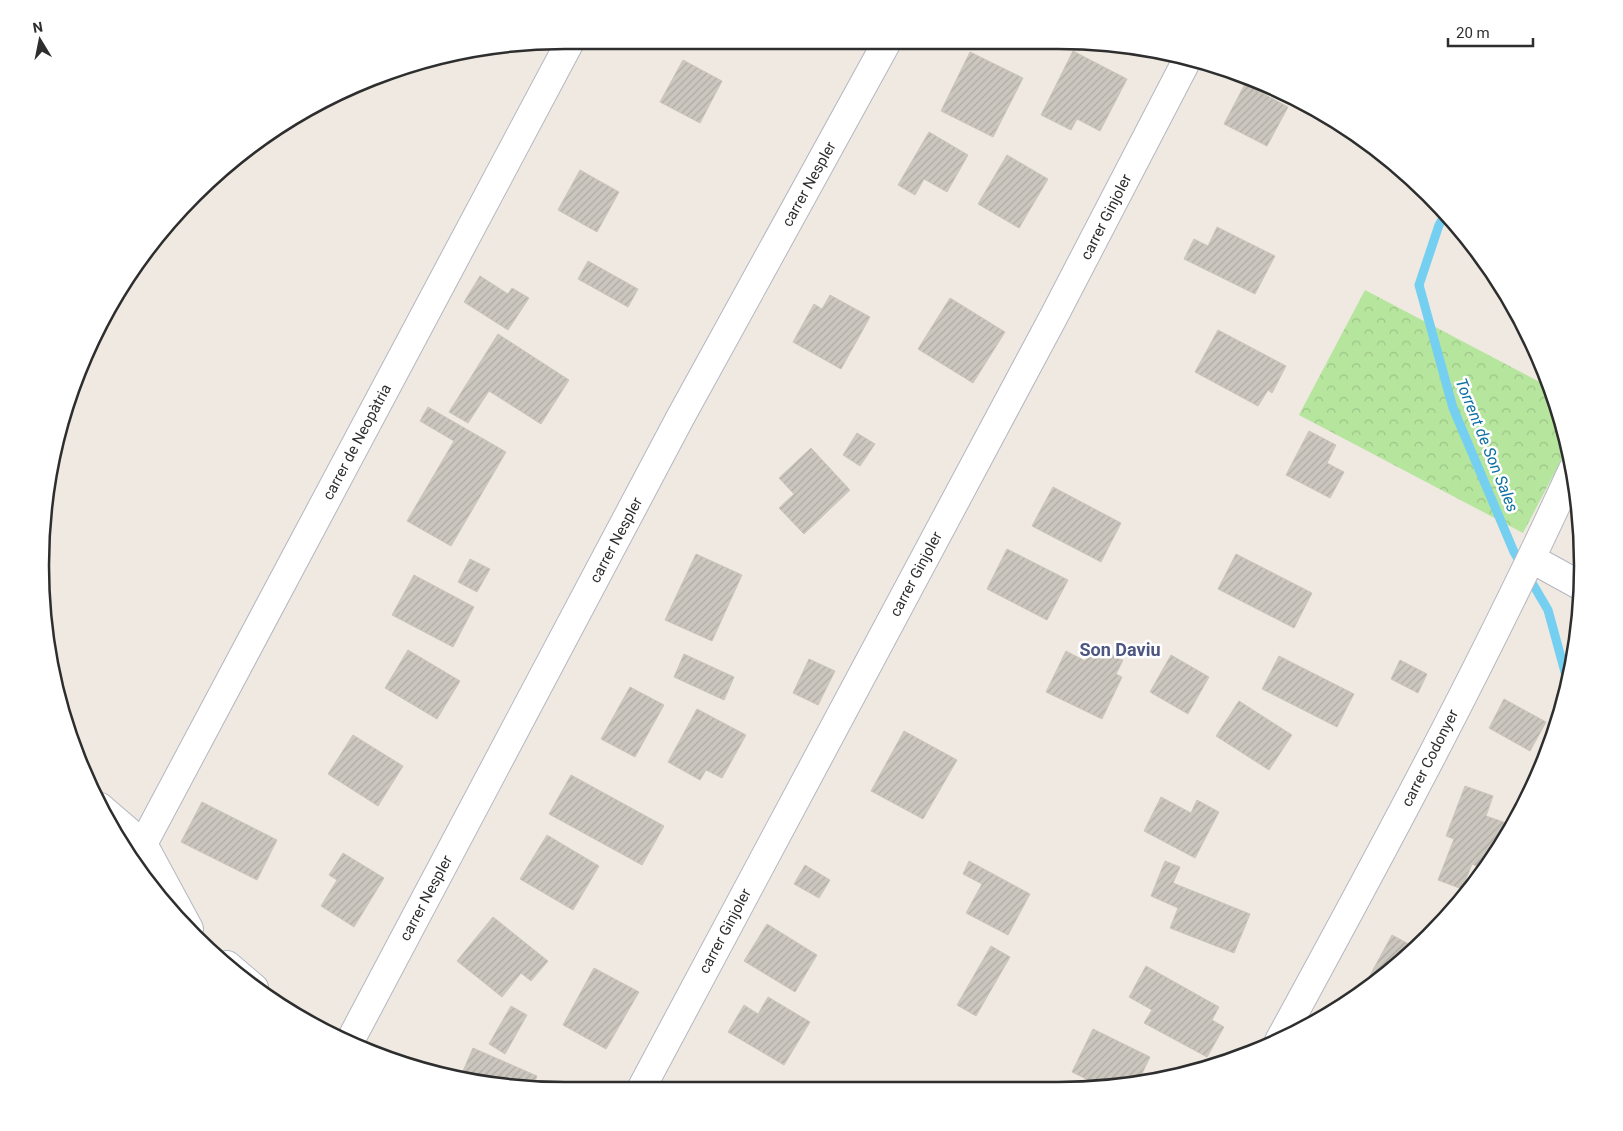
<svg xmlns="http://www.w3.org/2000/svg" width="1623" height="1131" font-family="Roboto,sans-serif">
	<defs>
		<pattern id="park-crowns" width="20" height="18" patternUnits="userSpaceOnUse" patternTransform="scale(1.25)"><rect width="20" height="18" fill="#b6e59e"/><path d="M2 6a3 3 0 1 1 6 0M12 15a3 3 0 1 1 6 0" fill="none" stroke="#9dc588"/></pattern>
		<pattern id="building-hatch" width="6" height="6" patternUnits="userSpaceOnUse" patternTransform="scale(1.25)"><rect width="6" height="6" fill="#cbc7bf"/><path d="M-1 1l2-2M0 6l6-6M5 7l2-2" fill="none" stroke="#afaba4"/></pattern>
	</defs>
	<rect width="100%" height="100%" fill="#efe9e1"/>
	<path fill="url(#park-crowns)" d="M1365,290L1551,388L1555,396L1567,449L1523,533L1299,415Z"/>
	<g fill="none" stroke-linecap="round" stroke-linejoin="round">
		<path stroke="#75cff0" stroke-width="9" d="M1446,213L1439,225L1419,285L1453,408L1514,552L1548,610L1568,683"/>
	</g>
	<path fill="url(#building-hatch)" stroke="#cbc5ba" d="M1073,51L1127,79L1100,131L1077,119L1071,130L1041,115Z
		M970,52L1023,78L993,137L941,111Z
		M683,60L722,81L700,123L660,102Z
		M1245,84L1288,107L1267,146L1224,124Z
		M929,132L968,155L947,192L924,179L915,195L898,185Z
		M1007,155L1048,179L1019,228L978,204Z
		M580,170L619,192L597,232L558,210Z
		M1217,227L1275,256L1255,294L1184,259L1194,239L1208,246Z
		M588,261L638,289L628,307L578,279Z
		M480,276L508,294L512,288L529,298L508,330L464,302Z
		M830,295L870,317L841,369L793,342L814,304L822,309Z
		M950,298L1005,332L973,383L918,349Z
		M1218,330L1286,366L1272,393L1268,390L1258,406L1195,372Z
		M498,334L569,380L541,424L489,391L468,423L449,412Z
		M428,407L506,452L451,546L407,521L454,441L420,421Z
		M1309,431L1336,445L1327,463L1344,472L1330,498L1286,475Z
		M857,433L875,444L860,466L843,455Z
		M811,448L850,490L804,534L779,508L794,494L779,478Z
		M1053,487L1121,523L1101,562L1032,526Z
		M1007,549L1068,580L1047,620L987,589Z
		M696,554L742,575L712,641L665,620Z
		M1236,554L1312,593L1294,628L1218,589Z
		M470,559L490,569L477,592L458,582Z
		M414,575L474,607L453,647L392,615Z
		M1093,645L1123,660L1116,674L1122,677L1102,719L1046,692L1066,651L1085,661Z
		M408,650L460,681L437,719L385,688Z
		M684,654L734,677L724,700L674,677Z
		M1171,655L1209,677L1188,714L1150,692Z
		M1279,656L1354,694L1337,727L1262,689Z
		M809,659L835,671L818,705L793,693Z
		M1400,660L1427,674L1418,693L1391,679Z
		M630,687L664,705L635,757L601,739Z
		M1504,699L1546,722L1530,751L1489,728Z
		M1239,701L1292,735L1269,770L1216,736Z
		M697,709L746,735L722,778L706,770L700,780L668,762Z
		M904,731L957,760L923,819L871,791Z
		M353,735L403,766L378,806L328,774Z
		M571,775L664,826L642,865L549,814Z
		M1465,786L1493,796L1486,816L1512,825L1484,869L1472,864L1462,889L1438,880L1454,839L1446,836Z
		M1161,797L1191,813L1197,800L1219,812L1195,858L1144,831Z
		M202,802L277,840L257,880L181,842Z
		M547,835L599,866L573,910L520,879Z
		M343,853L384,878L354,927L321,906L337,880L329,875Z
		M969,861L1030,894L1008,935L966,913L982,884L963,874Z
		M1165,861L1180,867L1173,883L1250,914L1234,953L1170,928L1178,908L1151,896Z
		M805,865L830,880L819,898L794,884Z
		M493,917L548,961L531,981L521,973L502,997L457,961Z
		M767,924L817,955L795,992L744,961Z
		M1392,935L1416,948L1404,960L1373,981L1368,979Z
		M991,946L1010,957L976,1016L957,1005Z
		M1146,966L1219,1007L1212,1020L1224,1027L1207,1057L1144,1023L1152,1010L1129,997Z
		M594,968L639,992L606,1049L563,1025Z
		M768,997L810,1022L784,1065L728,1032L744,1005L758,1014Z
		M511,1006L527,1015L505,1054L489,1044Z
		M1093,1029L1150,1057L1137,1084L1126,1086L1103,1087L1072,1072Z
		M473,1048L537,1076L532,1090L460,1078Z"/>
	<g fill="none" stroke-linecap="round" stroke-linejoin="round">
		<g stroke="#b4b7c1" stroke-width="30">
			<path id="minor" d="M1532,559L1581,586
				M100,807L143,844L189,929
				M143,844L571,40
				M227,965L254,988
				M1279,1041C1381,854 1483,665 1572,471
				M349,1043L680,418L888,40
				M641,1089L1054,316L1188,58"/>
		</g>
		<use href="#minor" stroke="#fff" stroke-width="28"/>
	</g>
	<g text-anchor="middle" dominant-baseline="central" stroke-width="5" stroke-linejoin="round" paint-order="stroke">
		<g font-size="15" fill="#2e2e2e" stroke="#fff">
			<text transform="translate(809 184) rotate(-61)">carrer Nespler</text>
			<text transform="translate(1106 217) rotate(-63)">carrer Ginjoler</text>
			<text transform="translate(357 442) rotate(-62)">carrer de Neopàtria</text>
			<text transform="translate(616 540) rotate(-62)">carrer Nespler</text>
			<text transform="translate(916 574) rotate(-62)">carrer Ginjoler</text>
			<text transform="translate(1430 758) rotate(-63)">carrer Codonyer</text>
			<text transform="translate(426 898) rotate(-62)">carrer Nespler</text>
			<text transform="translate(725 931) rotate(-62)">carrer Ginjoler</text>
		</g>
		<g font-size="16" font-style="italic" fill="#0d6fa3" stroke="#fff">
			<text transform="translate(1487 445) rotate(68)">Torrent de Son Sales</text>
		</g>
		<g font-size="18" font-weight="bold" fill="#4d5680" stroke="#fff">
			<text x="1120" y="649">Son Daviu</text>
		</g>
	</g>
	<path d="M0 0H1623V1131H0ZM565 49H1058A516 516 0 0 1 1574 565V566A516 516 0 0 1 1058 1082H565A516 516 0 0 1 49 566V565A516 516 0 0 1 565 49Z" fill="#fff" fill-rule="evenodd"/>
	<path fill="none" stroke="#2e2e2e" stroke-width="2.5" d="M565 49H1058A516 516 0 0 1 1574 565V566A516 516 0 0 1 1058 1082H565A516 516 0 0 1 49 566V565A516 516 0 0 1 565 49Z"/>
	<g transform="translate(40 40) rotate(350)" stroke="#ffffff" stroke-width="4" paint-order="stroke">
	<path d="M0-4L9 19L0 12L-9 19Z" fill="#2e2e2e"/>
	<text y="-8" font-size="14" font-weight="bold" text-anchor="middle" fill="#2e2e2e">N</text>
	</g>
	<path d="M1448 38v8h85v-8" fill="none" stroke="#2e2e2e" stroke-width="2.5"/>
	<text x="1456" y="38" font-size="15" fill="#2e2e2e" stroke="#ffffff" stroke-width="4" paint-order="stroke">20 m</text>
</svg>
